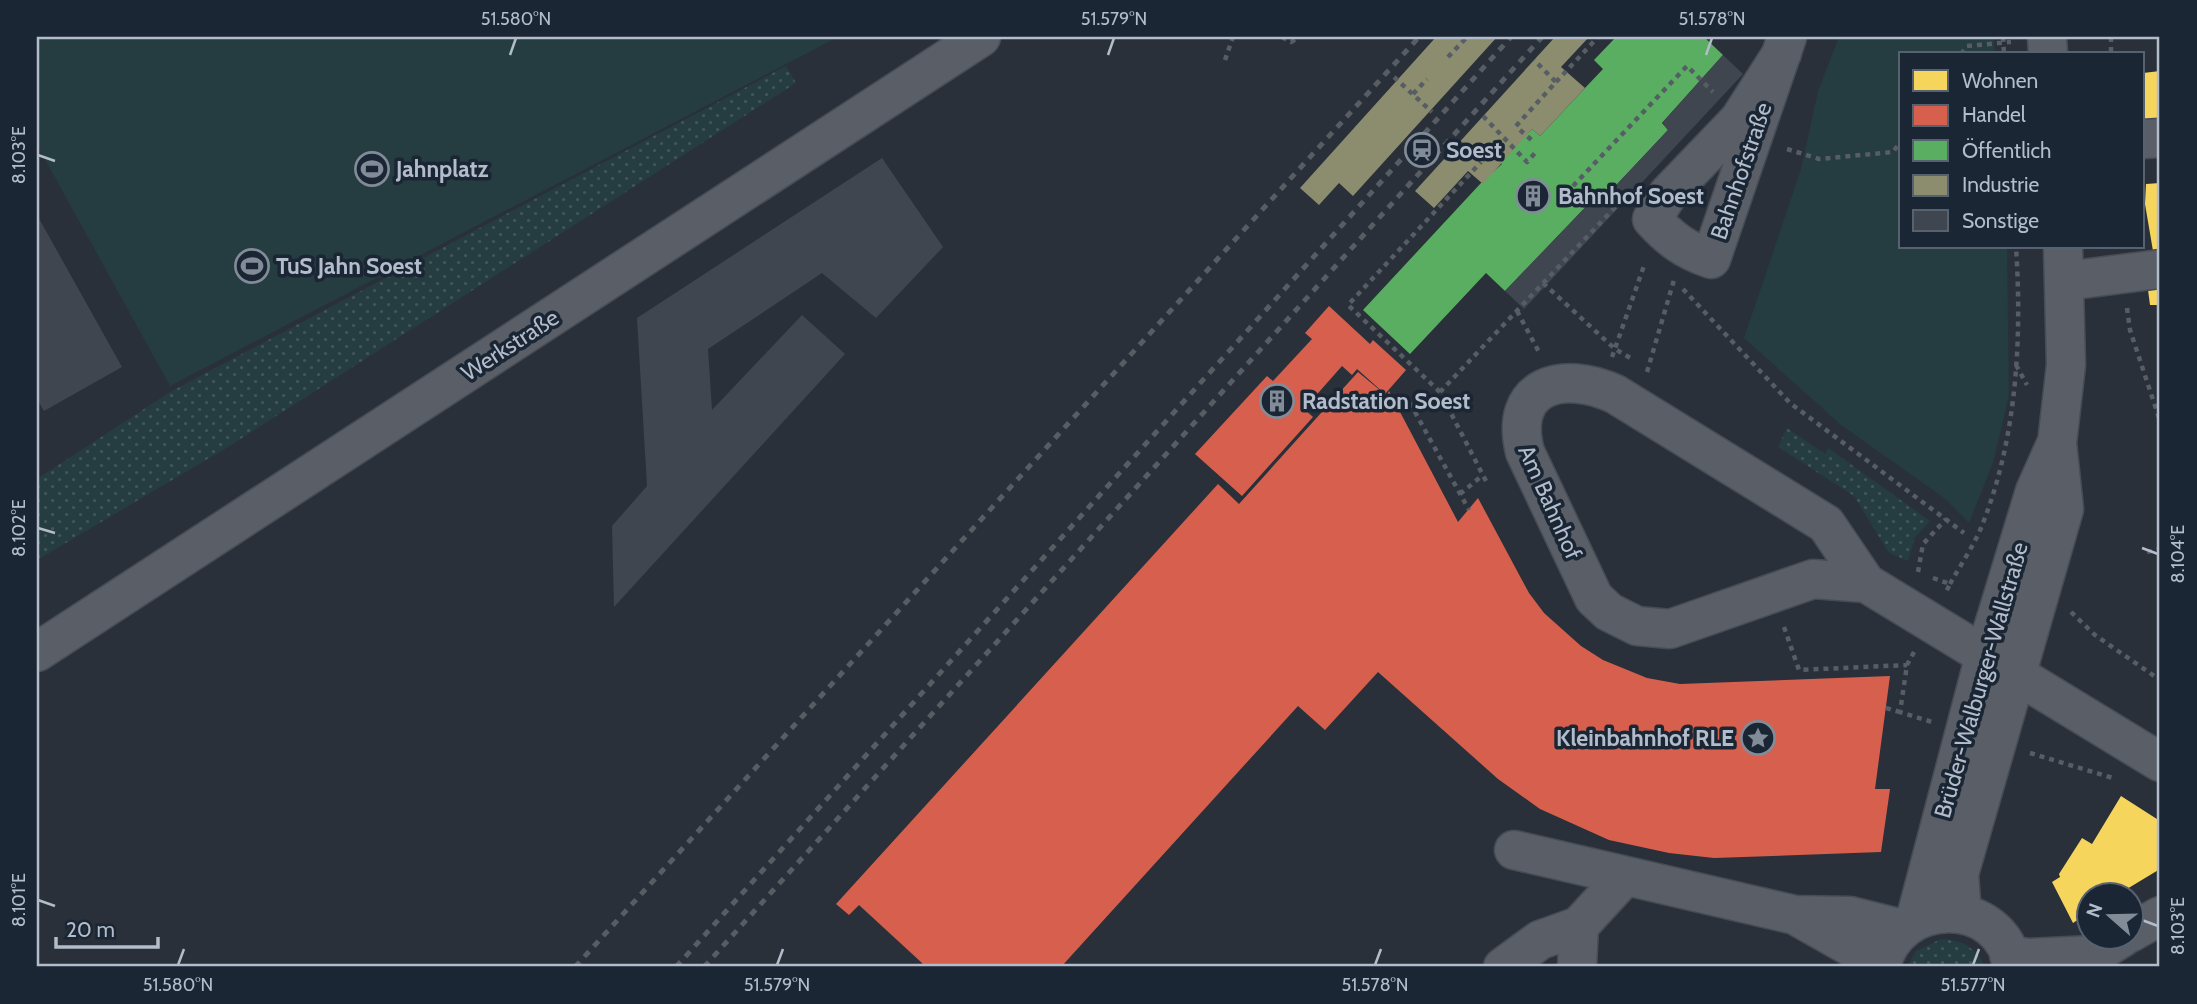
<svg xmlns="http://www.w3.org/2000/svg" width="2197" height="1004" font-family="Cabin,sans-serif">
	<defs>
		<pattern id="grass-dots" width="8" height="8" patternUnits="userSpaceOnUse" patternTransform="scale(1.75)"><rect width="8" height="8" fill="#253c40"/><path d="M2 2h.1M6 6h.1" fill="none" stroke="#42565a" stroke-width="1.8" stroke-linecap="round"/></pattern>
	</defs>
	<rect width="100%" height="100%" fill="#293039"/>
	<path fill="url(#grass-dots)" d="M786,66L796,83L228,447L37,560V479L170,392Z
		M1787,428L1825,454L1828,448L1930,521L1915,537L1908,561L1889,553L1854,496L1778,447Z
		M1941,939C1963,940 1975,947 1985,967H1907L1916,951Z"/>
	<path fill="#253c40" d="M37,37H838L170,386L37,145Z
		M1839,37H1994L1995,54H1901V247H2007L2009,396L1993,463L1969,523L1944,498L1841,425L1744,338L1801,169L1818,91Z"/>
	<path fill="#f6d55c" d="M2160,71V120L2143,121V73Z
		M2160,183V326H2158L2157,305H2150L2148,290H2155L2153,251L2145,204L2146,184Z
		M2121,796L2160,821V869L2117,895H2088V913L2073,923L2052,882L2060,877L2059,874L2082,838L2092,844Z"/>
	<path fill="#d6604d" d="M1329,306L1370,344L1373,340L1406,370L1385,394L1357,369L1352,375L1342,366L1304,409L1313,417L1242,496L1195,454L1267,376L1273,381L1312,339L1305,333Z
		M1358,372L1387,396L1389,391L1458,522L1478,498L1529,593L1544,613L1581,646L1603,660L1647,678L1680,684L1890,676L1875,789H1890L1881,852L1714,858L1669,853L1609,840L1540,809L1498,779L1378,672L1325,730L1298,706L1061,967H923L922,963L859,905L849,915L836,904L1218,484L1239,504Z"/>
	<path fill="#5aae61" d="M1616,37H1704L1723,55L1662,123L1668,130L1605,197L1600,192L1505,291L1486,273L1410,354L1363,310L1481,183L1502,164L1500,162L1532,129L1540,136L1585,88L1603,69L1594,60Z"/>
	<path fill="#8c8c6e" d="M1436,37H1497L1353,196L1339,183L1319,205L1300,188Z
		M1555,37H1589L1561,67L1585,88L1540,136L1532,129L1483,184L1468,171L1434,208L1415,191Z"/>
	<path fill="#40464f" d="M1723,55L1743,74L1524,309L1505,291L1600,192L1605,197L1668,130L1662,123Z
		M882,158L943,247L876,318L822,273L708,349L712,410L802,315L845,354L614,607L612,526L647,486L637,318Z
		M37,215L122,367L44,411L37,399Z"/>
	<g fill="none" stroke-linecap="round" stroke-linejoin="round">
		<g stroke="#474c54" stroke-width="41">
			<path id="minor" d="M2047,37L2048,54
				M1782,53L1739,120L1668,194L1652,219C1670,239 1685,250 1711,259C1737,185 1762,111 1787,37
				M2143,139L2160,138
				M2066,281L2160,269
				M1866,583L1813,579L1670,629L1637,626L1609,612L1594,598L1525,452C1508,385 1562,370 1615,394L1826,524L1866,583L2160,762
				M37,652L981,37
				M1514,850L1795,915L1850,916L1902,929
				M1962,914L1959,874L2064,509L2057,443L2066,365L2063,247
				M1800,918L1881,964
				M1915,921L1985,655L2035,491L2056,444
				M2130,933L2160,916
				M2009,955L2028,958L2092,955
				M1503,967L1540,940L1579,926
				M1577,967L1579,926L1625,876
				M1881,967C1896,896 2002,895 2013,967
				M2075,967L2123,937"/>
		</g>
		<path stroke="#575d64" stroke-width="4.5" stroke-dasharray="5 5" stroke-linecap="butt" d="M1282,37L1291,42L1299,37
			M2003,37L2004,54
			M2111,37V54
			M1961,54L1967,46L2011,42
			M1448,57L1467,37
			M1225,60L1233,37
			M1394,77L1432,112
			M1556,82L1598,37
			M1413,94L1427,79
			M1483,116L1527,162L1536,152
			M1516,126L1556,82L1534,60
			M1520,130L1535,143
			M1460,143L1481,162L1502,139
			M1787,149L1819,159L1893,152L1901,141
			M1573,186L1687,66L1713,92
			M1543,283L1615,349L1632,359
			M1683,289L1790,403L1964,533
			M2127,308L2130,330L2160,421
			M1517,311L1540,354
			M1612,357L1645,263
			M2016,365L2027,385
			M1647,372L1674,280
			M1440,392L1348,305L1481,162
			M1410,403L1469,510
			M1486,481L1440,392L1619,203
			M1460,494L1483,475
			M2147,552L2160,549
			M1918,572L1923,544L1946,519
			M1933,578L1950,584L1946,592
			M1950,584C1961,564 1975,544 1983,523C2017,436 2022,338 2016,247
			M2071,612L2095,635L2160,680
			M1784,627L1799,670L1907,665
			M1914,652L1907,665L1900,712L1932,722
			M1886,708L1900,712
			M2030,753L2113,778"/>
		<use href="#minor" stroke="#595e67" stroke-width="38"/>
		<path stroke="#585d64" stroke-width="5" stroke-dasharray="7 7" stroke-linecap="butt" d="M575,967L1419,37
			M676,967L1511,37
			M704,967L1542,37"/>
	</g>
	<path fill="none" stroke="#b2bccb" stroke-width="2.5" d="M510,55L516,38M1108,55L1114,38M1706,55L1712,38M38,155L55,161M38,528L55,533M2142,548L2158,554M38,900L55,906M2142,920L2158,926M178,965L184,949M777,965L783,949M1375,965L1381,949M1973,965L1979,949"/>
	<defs>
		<g id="station-ring" transform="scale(1.75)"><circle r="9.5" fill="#1b2635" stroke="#828b98" stroke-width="1.5"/><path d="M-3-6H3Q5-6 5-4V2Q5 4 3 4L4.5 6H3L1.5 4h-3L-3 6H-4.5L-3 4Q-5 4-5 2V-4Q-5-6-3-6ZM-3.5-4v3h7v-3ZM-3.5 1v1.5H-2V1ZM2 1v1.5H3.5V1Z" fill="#828b98"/></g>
		<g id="stadium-ring" transform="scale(1.75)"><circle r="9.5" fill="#1b2635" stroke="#828b98" stroke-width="1.5"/><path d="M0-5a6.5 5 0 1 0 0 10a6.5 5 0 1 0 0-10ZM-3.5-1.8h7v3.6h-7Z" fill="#828b98"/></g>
		<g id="building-ring" transform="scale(1.75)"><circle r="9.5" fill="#1b2635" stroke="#828b98" stroke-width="1.5"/><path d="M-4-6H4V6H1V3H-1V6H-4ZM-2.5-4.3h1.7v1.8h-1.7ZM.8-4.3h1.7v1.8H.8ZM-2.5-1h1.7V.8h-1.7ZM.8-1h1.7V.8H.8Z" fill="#828b98"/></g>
		<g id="sight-ring" transform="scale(1.75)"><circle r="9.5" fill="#1b2635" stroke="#828b98" stroke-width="1.5"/><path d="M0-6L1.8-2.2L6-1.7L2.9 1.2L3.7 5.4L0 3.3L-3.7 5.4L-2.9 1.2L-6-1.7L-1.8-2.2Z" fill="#828b98"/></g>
	</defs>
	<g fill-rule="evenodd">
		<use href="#station-ring" x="1422" y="150"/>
		<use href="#stadium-ring" x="372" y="169"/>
		<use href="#building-ring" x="1533" y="196"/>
		<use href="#stadium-ring" x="252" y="266"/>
		<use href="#building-ring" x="1277" y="401"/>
		<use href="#sight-ring" x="1758" y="738"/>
	</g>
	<g text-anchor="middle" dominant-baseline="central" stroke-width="7" stroke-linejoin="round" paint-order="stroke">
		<g font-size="23" font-weight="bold" fill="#b2bccb" stroke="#1b2635" text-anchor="start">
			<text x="1446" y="150">Soest</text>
			<text x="396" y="169">Jahnplatz</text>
			<text x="1558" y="196">Bahnhof Soest</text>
			<text x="276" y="266">TuS Jahn Soest</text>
			<text x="1302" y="401">Radstation Soest</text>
			<text x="1734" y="738" text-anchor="end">Kleinbahnhof RLE</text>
		</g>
		<g font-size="23" fill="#b2bccb" stroke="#1b2635">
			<text transform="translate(1741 171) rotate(-71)">Bahnhofstraße</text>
			<text transform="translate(510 345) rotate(-33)">Werkstraße</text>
			<text transform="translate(1550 502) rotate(66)">Am Bahnhof</text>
			<text transform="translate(1981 680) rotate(-74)">Brüder-Walburger-Wallstraße</text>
		</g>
	</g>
	<rect width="2197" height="1004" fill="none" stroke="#1b2635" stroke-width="77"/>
	<rect x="1899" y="52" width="245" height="196" fill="#1b2635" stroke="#576271" stroke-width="2"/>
	<rect x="1913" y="70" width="35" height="21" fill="#f6d55c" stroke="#576271" stroke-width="2"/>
	<text x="1962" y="88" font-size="21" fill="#b2bccb">Wohnen</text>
	<rect x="1913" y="105" width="35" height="21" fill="#d6604d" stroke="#576271" stroke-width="2"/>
	<text x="1962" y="122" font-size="21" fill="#b2bccb">Handel</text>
	<rect x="1913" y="140" width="35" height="21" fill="#5aae61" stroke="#576271" stroke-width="2"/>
	<text x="1962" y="158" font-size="21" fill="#b2bccb">Öffentlich</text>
	<rect x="1913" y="175" width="35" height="21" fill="#8c8c6e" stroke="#576271" stroke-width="2"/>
	<text x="1962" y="192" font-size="21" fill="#b2bccb">Industrie</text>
	<rect x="1913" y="210" width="35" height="21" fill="#40464f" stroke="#576271" stroke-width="2"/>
	<text x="1962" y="228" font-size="21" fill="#b2bccb">Sonstige</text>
	<g transform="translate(2110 916) rotate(290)"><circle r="33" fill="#1b2635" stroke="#576271" stroke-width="2"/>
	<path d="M0-5L12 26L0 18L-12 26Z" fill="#828b98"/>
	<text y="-10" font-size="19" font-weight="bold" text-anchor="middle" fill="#b2bccb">N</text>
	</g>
	<path d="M56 937v10h102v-10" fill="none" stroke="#b2bccb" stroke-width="3.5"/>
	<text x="66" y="937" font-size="21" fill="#b2bccb" stroke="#1b2635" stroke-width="5" paint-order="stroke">20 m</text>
	<rect x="38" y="38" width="2120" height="927" fill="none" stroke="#b2bccb" stroke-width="2.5"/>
	<g font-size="18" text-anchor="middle" fill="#b2bccb">
		<text x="516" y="25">51.580°N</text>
		<text x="1114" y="25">51.579°N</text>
		<text x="1712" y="25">51.578°N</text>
		<text transform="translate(19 155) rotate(-90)" y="6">8.103°E</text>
		<text transform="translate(19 528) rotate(-90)" y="6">8.102°E</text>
		<text transform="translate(2178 554) rotate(-90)" y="6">8.104°E</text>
		<text transform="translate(19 900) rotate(-90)" y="6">8.101°E</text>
		<text transform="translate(2178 926) rotate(-90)" y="6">8.103°E</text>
		<text x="178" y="991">51.580°N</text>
		<text x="777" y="991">51.579°N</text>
		<text x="1375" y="991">51.578°N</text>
		<text x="1973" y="991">51.577°N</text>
	</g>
</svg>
